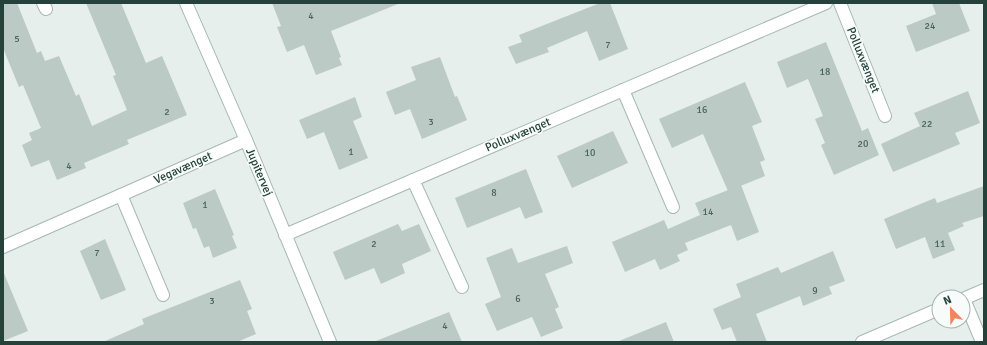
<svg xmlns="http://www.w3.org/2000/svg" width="987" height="345" viewBox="0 0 987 345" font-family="Signika,sans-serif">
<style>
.building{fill:#bbcac4}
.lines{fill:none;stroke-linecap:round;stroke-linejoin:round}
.minor-casing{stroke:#a8b8b2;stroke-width:14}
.minor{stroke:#fff;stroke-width:12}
.labels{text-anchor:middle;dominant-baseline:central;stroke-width:3.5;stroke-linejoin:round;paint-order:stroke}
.number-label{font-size:10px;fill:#4a645c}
.street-label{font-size:12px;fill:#24423a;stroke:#f7fbf9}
</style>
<rect width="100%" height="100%" fill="#e6efeb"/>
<g class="building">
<polygon points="3,3 17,3 37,53 41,51 45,61 59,56 76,96 79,94 92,126 127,110 113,76 116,75 86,3 121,3 146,63 162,56 187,115 127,140 129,144 84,163 86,168 57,180 49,160 31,167 22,145 32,140 29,133 41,128 23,85 19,87 3,48"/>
<polygon points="272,3 398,3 398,4 331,31 341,57 339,58 342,65 316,75 304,45 287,52 277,27 281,26"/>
<polygon points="600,3 610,3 628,49 599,61 587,31 547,48 549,52 516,64 508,47 522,42 519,35"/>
<polygon points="932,3 959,3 970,31 916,52 906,26 936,14"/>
<polygon points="826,42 862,131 868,128 879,155 834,175 821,145 825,143 815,119 823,116 808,79 787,88 777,62"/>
<polygon points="440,57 455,97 457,96 467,120 422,139 410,109 395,115 386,92 416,80 411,67"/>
<polygon points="745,82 762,122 752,126 765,160 760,162 765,176 728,191 703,134 672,148 659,119"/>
<polygon points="968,91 980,123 955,133 960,144 893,172 881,144 920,126 914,113"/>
<polygon points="355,97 362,117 353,121 368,158 339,170 324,132 307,139 299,120"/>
<polygon points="613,131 628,163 572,188 557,156"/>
<polygon points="526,169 543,212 525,219 520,207 467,228 455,198"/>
<polygon points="741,185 759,232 737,241 731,225 685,243 688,250 677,255 680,261 660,270 655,259 625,272 612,242 664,220 668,229 700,215 695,203"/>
<polygon points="984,186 984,216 962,223 964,226 948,233 955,250 933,259 925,237 896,249 884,219 935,198 937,203"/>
<polygon points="215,189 234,235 232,236 237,248 213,258 209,246 204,248 196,228 193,229 183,203"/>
<polygon points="398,224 402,231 419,224 431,251 402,264 405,273 381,284 374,268 345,280 333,252"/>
<polygon points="105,239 126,290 101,300 80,251"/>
<polygon points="567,246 573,263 545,274 559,307 555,309 563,328 541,337 532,317 497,331 485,304 501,297 486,258 512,248 518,263"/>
<polygon points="833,251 845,281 829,287 832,294 803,306 800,296 756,314 767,342 737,342 731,327 722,330 713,309 741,297 736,284 778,267 781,273"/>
<polygon points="3,271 28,331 3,341"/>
<polygon points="240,280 252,309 247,311 256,334 237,342 103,342 144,324 142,319"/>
<polygon points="449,312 462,342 376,342 376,341"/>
<polygon points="666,322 674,342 619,342 619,341"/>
</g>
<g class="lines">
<g class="minor-casing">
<g id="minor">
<polyline points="43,3 46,9"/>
<polyline points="186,3 246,140 330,342"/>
<polyline points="840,3 885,116"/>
<polyline points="623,90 673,207"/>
<polyline points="413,180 462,287"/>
<polyline points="121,195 163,295"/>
<polyline points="285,235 826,3"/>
<polyline points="3,247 246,140"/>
<polyline points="963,299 984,290"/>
<polyline points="964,299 982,342"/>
<polyline points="862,342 939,309"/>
</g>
</g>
<use href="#minor" class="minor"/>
</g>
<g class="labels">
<g class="number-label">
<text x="311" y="16">4</text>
<text x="930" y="26">24</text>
<text x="17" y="39">5</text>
<text x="608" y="45">7</text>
<text x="825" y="72">18</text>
<text x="702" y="110">16</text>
<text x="167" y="112">2</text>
<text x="431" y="122">3</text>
<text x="927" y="124">22</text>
<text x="863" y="144">20</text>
<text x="351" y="152">1</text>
<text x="590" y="153">10</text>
<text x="69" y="166">4</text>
<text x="494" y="193">8</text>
<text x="205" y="205">1</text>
<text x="708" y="212">14</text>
<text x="374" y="244">2</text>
<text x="940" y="244">11</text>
<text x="97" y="253">7</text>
<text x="815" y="291">9</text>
<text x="518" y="299">6</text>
<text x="212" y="301">3</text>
<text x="445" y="326">4</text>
</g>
<g class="street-label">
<text transform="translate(863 60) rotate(68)">Polluxvænget</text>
<text transform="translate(518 135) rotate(-23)">Polluxvænget</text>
<text transform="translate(183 168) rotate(-24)">Vegavænget</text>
<text transform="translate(259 172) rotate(67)">Jupitervej</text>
</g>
</g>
<rect width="987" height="345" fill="none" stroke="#24423a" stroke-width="8"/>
<g transform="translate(951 309) rotate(337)"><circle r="19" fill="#f7fbf9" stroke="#a3b1ad"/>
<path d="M0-3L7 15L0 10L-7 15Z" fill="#f4845f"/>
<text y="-6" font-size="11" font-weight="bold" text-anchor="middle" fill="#24423a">N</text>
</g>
</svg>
